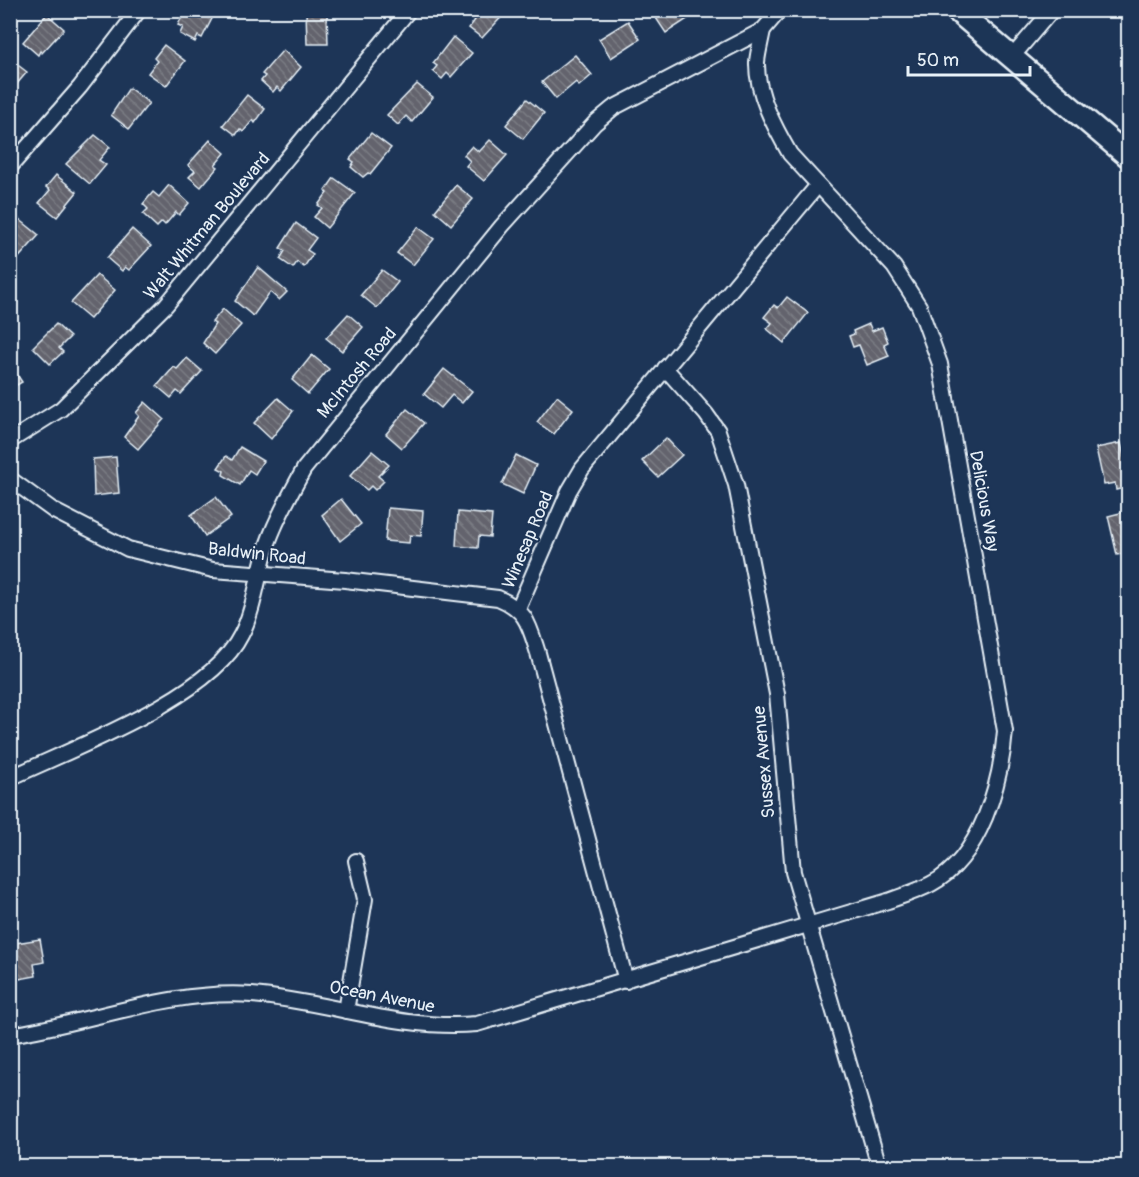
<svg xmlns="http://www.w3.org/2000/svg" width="1139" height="1177" viewBox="0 0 1139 1177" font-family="Pangolin,sans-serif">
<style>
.building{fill:url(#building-back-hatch);stroke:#e8f1f8;stroke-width:1.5}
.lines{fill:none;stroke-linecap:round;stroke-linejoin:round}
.street-casing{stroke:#e8f1f8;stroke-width:18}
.primary-casing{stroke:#e8f1f8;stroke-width:26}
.street{stroke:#1d3557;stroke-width:14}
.primary{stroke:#1d3557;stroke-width:21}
.labels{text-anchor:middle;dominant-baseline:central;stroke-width:4.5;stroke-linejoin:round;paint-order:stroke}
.street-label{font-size:18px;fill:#e8f1f8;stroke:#1d3557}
</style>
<defs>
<pattern id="building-back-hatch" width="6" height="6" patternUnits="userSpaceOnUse" patternTransform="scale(1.5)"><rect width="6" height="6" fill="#63646d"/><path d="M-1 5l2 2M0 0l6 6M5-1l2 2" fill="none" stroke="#797b83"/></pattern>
</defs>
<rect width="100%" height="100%" fill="#1d3557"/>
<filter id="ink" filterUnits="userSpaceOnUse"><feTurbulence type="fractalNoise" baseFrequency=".0167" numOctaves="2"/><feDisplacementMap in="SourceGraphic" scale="12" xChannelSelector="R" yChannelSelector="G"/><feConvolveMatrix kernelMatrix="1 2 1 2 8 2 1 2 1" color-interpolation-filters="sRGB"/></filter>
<g filter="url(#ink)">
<g class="building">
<polygon points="185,10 216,11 202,38 198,36 195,42 180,34 183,27 178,25"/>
<polygon points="306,10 335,10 335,14 327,14 328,44 307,44"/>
<polygon points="477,10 508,10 482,38 469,28 475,20 472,17"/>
<polygon points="661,10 693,10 695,14 666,33 654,15"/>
<polygon points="47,14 64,29 42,53 40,51 38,55 23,42"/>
<polygon points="628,21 640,39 611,58 599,39"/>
<polygon points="453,37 472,53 451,77 447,73 442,79 433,71 437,66 433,63"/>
<polygon points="164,45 185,61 166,86 148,73 157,61 154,58"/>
<polygon points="283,50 301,67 281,91 277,87 273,92 261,81 265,76 262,74"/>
<polygon points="575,55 592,75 579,86 576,82 556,99 542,82"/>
<polygon points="10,59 27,72 10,92"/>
<polygon points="417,84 433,97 412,122 406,116 398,125 387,115"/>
<polygon points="129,88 149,103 129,129 111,115"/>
<polygon points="247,95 265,109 255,123 253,120 243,132 240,129 236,135 223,125"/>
<polygon points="527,99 544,113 523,139 506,125"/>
<polygon points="371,133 391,148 370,174 368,173 363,177 351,167 354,162 350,159"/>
<polygon points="95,135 110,147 99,160 106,165 90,184 66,164"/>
<polygon points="210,140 225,153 215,165 218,167 201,187 189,177 195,171 188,165"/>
<polygon points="490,140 507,155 484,181 466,166 470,161 464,155 472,146 479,152"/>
<polygon points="56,175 77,192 57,217 39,203 50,190 46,187"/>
<polygon points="334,178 355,193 327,228 314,217 322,208 318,205 327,193 325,191"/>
<polygon points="169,185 189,203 179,215 176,212 165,225 162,222 157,227 143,214 148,209 143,204 153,192 159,197"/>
<polygon points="456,185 473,199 451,225 435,211"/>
<polygon points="19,219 39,235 13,264 10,262 10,229"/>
<polygon points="296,223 316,238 307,250 313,254 304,267 297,262 293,268 280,259 285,251 280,248"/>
<polygon points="418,227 434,239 413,265 397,253"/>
<polygon points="132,229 151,246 129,270 125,267 122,271 107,258"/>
<polygon points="258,267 287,292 279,300 270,292 253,316 235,301"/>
<polygon points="382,270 398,282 377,308 361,295"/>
<polygon points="97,275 115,290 90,319 71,303"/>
<polygon points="787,297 808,313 784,343 767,329 772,323 764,317 774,305 778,308"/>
<polygon points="223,309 241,325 215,354 203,343 215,324 212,322"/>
<polygon points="348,314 363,327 342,351 326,338"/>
<polygon points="56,324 70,337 59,348 63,352 50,364 33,347"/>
<polygon points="869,324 872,331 882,327 888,342 884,344 889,356 867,365 859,345 853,347 849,336 854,334 853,331"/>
<polygon points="312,355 329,369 308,394 292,380"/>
<polygon points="187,358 202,371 181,394 177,391 171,398 157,386 174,367 177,369"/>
<polygon points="10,364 22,382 10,389"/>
<polygon points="444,369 472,391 462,403 452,395 441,408 424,394"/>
<polygon points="557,396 573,409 554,434 537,422"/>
<polygon points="278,398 293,411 271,439 254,423"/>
<polygon points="145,402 164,419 138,449 124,437 139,416 136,413"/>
<polygon points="407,409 424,423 402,448 386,434"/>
<polygon points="666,438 682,455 658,477 642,461"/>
<polygon points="1121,443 1126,466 1128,465 1128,487 1116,490 1115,483 1104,485 1096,448"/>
<polygon points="240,447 263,461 255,474 249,470 240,485 223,475 224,471 218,468 226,456 232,460"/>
<polygon points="372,451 389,465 378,476 384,481 375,490 371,486 367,490 350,476"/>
<polygon points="516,455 536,465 523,494 502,484"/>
<polygon points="116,457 119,493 94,496 93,459"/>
<polygon points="216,497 231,517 205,536 191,515"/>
<polygon points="341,499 361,524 340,541 322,515"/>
<polygon points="388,508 423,511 421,536 410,535 409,543 385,541"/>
<polygon points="1128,511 1128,553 1117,555 1108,516"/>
<polygon points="458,512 492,515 490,537 479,536 478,548 456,546"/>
<polygon points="40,939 44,962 34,964 36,976 13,980 10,944"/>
</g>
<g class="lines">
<g class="street-casing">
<g id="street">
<polyline points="1012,57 1052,10"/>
<polyline points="10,167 80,87 139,10"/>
<polyline points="665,368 706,414 718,431 736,485 777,694 793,872 879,1166"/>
<polyline points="10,441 61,409 166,305 409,10"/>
<path d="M10 479 54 511 128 549 213 570 345 580 498 598C527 610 529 625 538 653L626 981"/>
<polyline points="518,609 569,491 582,469 818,185"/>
<path d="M10 778C73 748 210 698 241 635 255 609 258 571 268 543 277 517 291 493 304 469L502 226 595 123 613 108 763 30 780 10"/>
<polyline points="346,1011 365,899 356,861"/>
<path d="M10 1035C89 1023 171 989 252 995 328 1001 400 1031 477 1024L888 901C902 896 918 891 931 884 981 858 1001 782 1005 731L940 364 919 306 894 267 790 154C775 128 756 93 757 62 758 52 761 41 763 30"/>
</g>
</g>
<g class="primary-casing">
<polyline id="primary" points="956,10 1128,156"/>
</g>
<use href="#street" class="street"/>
<use href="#primary" class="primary"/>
</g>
</g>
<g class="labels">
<g class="street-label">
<text transform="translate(207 226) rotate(-50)">Walt Whitman Boulevard</text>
<text transform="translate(357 373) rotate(-50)">McIntosh Road</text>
<text transform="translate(984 501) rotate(80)">Delicious Way</text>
<text transform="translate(528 540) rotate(-67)">Winesap Road</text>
<text transform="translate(257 554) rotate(6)">Baldwin Road</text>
<text transform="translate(764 762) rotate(-95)">Sussex Avenue</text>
<text transform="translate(382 997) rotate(11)">Ocean Avenue</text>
</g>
</g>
<rect width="1139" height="1177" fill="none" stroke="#1d3557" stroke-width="36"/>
<rect x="18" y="18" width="1103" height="1141" fill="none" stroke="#e8f1f8" stroke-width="2" filter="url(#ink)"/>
<path d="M908 66v9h122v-9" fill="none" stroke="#e8f1f8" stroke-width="3"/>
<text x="917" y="66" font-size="18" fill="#e8f1f8" stroke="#1d3557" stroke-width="4.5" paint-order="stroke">50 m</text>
</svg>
